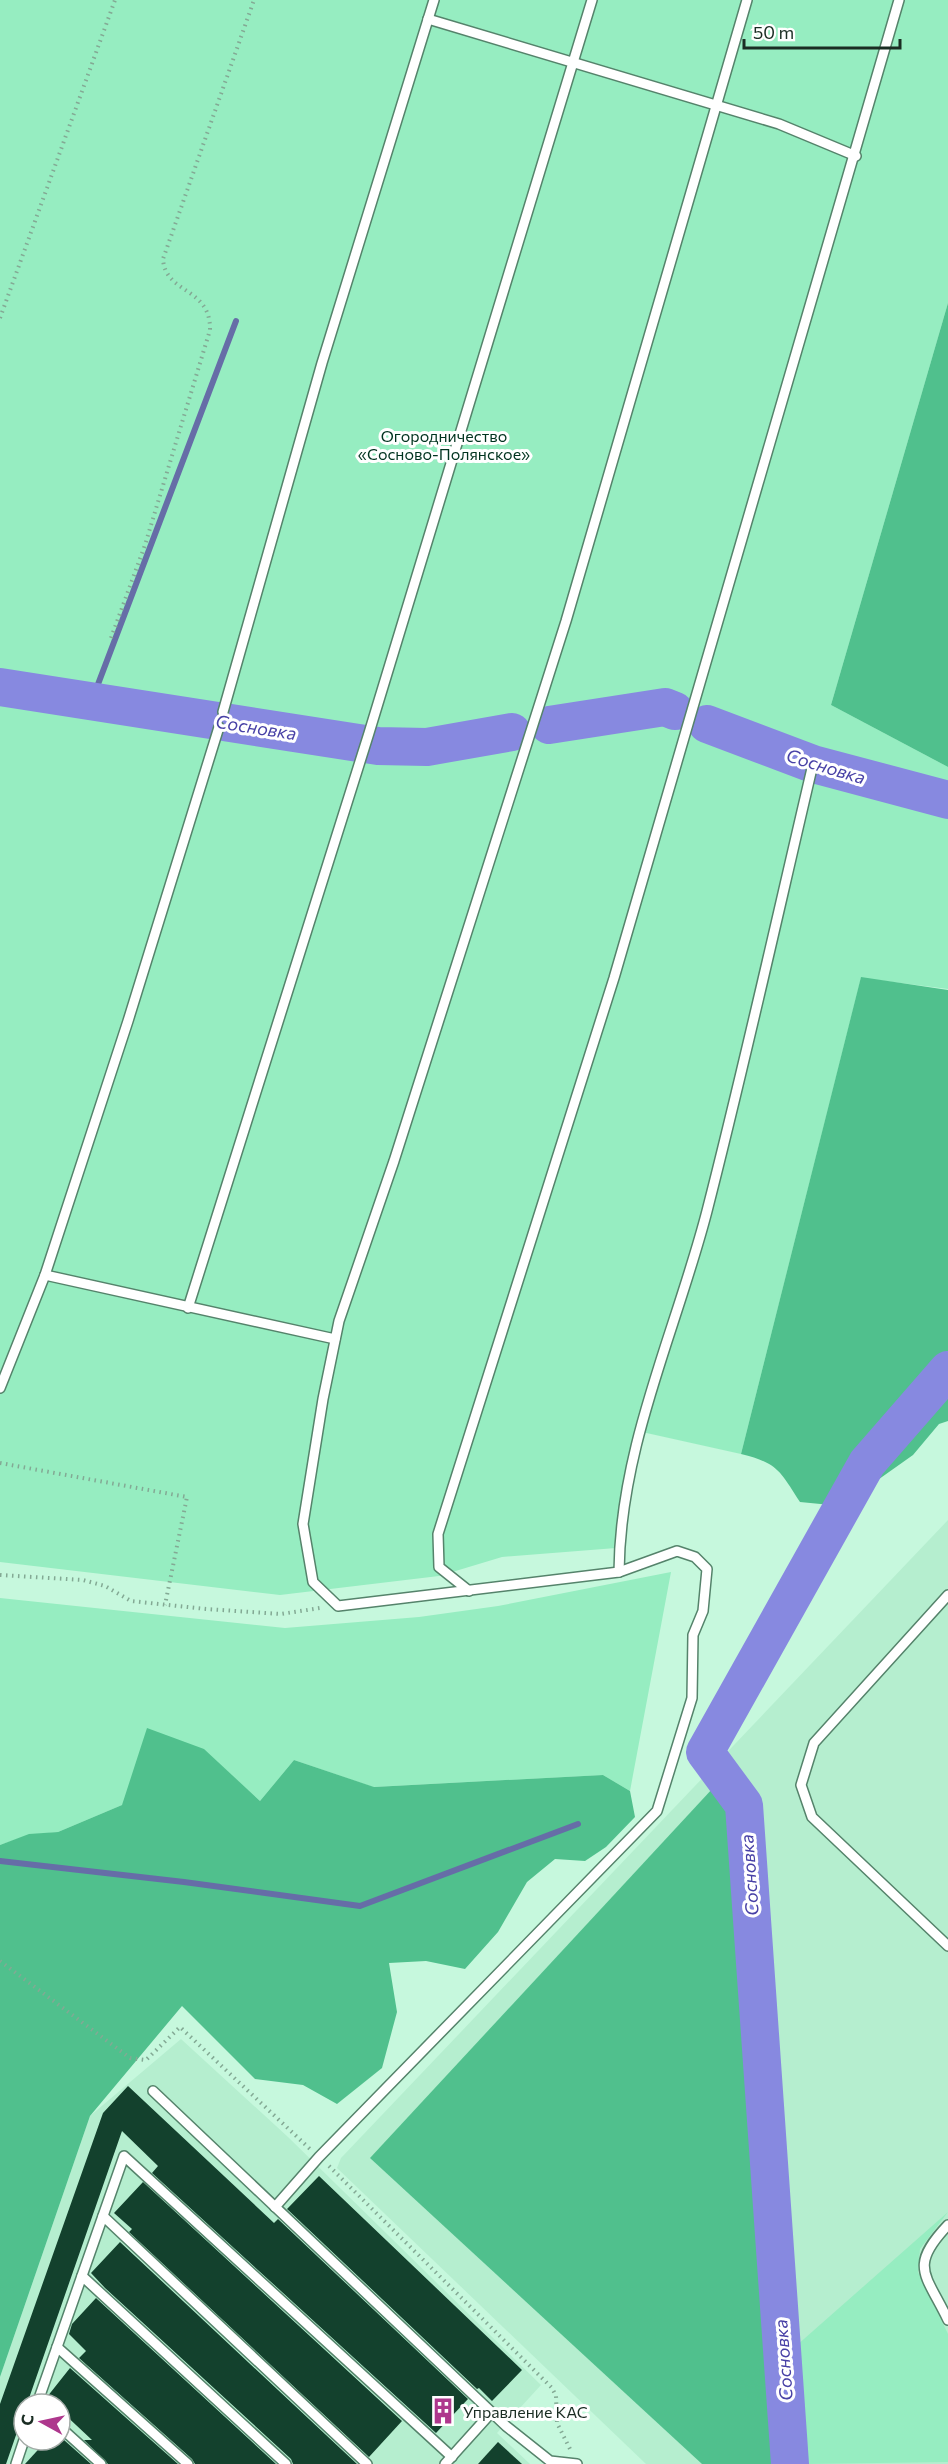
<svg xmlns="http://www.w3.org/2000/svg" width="948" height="2464" viewBox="0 0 948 2464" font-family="Commissioner,sans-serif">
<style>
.built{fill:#b5eecf;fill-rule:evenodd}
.green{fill:#96edc1}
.forest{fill:#50c08d}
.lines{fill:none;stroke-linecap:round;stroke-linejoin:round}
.stream{stroke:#666da7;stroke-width:6}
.river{stroke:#8789e0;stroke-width:38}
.building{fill:#13412d}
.lane-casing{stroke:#55836b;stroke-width:12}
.path{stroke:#83a994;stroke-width:4;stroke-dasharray:1.5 4.5;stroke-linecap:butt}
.lane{stroke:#fff;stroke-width:9}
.labels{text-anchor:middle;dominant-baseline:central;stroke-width:6;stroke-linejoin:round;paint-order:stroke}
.park-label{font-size:16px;fill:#00331f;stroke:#fff}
.poi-label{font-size:16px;fill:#1a2d23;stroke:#fff;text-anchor:start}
.water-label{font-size:18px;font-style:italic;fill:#4841a6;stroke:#fff}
</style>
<rect width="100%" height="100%" fill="#c6f8dd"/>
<g class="built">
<polygon points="948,1520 948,2464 646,2464 337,2168 341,2158"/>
<path d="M181 2039 288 2137 541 2385 497 2433 530 2464H0V2377L90 2116ZM24 2404H60V2440H24Z"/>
</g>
<g class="green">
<polygon points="0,0 948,0 948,303 831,705 948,767 948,989 861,978 741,1454 642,1432 616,1548 502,1557 439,1576 280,1595 0,1562"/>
<polygon points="671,1572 630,1791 603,1775 373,1787 294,1760 260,1801 204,1750 122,1805 58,1832 29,1835 0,1845 0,1598 285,1628 419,1617 498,1606"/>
<polygon points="948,2212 920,2249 918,2272 948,2334 948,2462 806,2464 796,2346"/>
</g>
<g class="forest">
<polygon points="948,303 948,767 831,705"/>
<path d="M861 977 948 990V1421L939 1424 913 1455 841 1506 800 1502C780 1471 778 1463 741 1454Z"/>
<polygon points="147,1728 204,1749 260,1801 294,1760 374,1787 603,1775 630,1791 635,1817 606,1847 585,1861 555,1859 527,1882 498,1932 465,1969 426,1961 389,1963 397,2012 382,2068 337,2104 303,2085 255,2079 182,2006 90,2116 0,2377 0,1845 29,1834 58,1832 122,1805"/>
<polygon points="726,1774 780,2464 702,2464 370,2158"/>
</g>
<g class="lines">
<g class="stream">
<polyline points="92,700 236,321"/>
<polyline points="0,1861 184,1882 360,1906 578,1824"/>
</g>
<g class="river">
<polyline points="0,687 378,746 427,747 512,732"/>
<polyline points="707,724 813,764 948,800"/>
<polyline points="549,725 665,707 675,711"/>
<polyline points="790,2464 744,1805 705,1752 867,1463 948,1370"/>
</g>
</g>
<g class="building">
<polygon points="128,2086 274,2223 278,2219 468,2399 436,2433 152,2173 158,2166 122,2131 27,2404 24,2404 24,2412 6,2464 0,2464 0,2404 103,2113"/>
<polygon points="319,2176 522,2370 492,2401 479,2388 477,2389 287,2209"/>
<polygon points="143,2182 402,2421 369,2457 129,2232 132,2229 114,2213"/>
<polygon points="120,2242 357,2464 293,2464 291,2459 105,2288 91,2273"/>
<polygon points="96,2298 276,2464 195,2464 192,2459 79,2358 86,2351 69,2334 72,2324"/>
<polygon points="70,2368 178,2464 108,2464 84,2440 92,2440 60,2410 60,2404 54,2404 47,2397"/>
<polygon points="47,2440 64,2440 91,2464 25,2464"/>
<polygon points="498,2442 522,2464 478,2464"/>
</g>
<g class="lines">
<g class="lane-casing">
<g id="lane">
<polyline points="428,19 779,124 856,156"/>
<polyline points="223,712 322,363 434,0"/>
<polyline points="45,1275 335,1339"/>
<polyline points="188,1308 369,733 592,0"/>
<polyline points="0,1388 45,1275 128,1021 219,727"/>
<path d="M619 1572C620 1446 676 1331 707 1211 745 1063 778 913 813 764"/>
<polyline points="469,1591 439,1567 438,1534 614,978 899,0"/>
<polyline points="948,1595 814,1743 801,1785 812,1817 948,1946"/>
<polyline points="153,2091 506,2426 550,2461 577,2464"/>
<polyline points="275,2207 319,2157 657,1811 692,1698 693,1635 703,1611 707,1569 695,1557 677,1551 619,1572 338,1606 313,1582 303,1524 323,1399 339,1321 394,1161 566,621 747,0"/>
<polyline points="103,2216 367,2464"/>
<path d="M948 2225C908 2267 926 2274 948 2320"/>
<polyline points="82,2276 286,2464"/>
<polyline points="57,2347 188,2464"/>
<polyline points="37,2404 124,2156 452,2457"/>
<polyline points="60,2427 101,2464"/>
<polyline points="16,2464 24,2440"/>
<polyline points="445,2464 491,2413"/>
</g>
</g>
<g class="path">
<polyline points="0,318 115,0"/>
<path d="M111 638 145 545 210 330C211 287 165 294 163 259L254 0"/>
<polyline points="0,1463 187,1497 165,1605"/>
<polyline points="0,1575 83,1580 105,1586 131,1601 206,1609 281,1614 320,1608"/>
<polyline points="0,1961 130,2058 146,2060 180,2027 310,2149"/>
<polyline points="329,2166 552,2388 556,2396 557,2423 570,2449"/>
</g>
<use href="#lane" class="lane"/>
</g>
<defs>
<g id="building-bare" transform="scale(2.07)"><path d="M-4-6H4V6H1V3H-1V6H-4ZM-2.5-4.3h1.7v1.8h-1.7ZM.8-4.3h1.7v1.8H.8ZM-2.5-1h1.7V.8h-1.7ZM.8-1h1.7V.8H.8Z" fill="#ae378d" stroke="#fff" stroke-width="2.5" paint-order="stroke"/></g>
</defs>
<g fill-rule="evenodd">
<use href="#building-bare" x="443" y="2411"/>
</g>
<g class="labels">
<g class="park-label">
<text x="444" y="435">Огородничество<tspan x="444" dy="18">«Сосново-Полянское»</tspan></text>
</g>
<g class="poi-label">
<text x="463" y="2411">Управление КАС</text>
</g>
<g class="water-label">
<text transform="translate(256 727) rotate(9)">Сосновка</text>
<text transform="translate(826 766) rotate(17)">Сосновка</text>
<text transform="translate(749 1875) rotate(-94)">Сосновка</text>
<text transform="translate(783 2360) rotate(-94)">Сосновка</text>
</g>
</g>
<g transform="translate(42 2422) rotate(278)"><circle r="28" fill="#ffffff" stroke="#a3aba7" stroke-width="1.5"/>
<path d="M0-4.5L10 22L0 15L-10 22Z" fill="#ae378d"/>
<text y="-9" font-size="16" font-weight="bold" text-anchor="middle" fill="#1a2d23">С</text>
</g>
<path d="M744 39v9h156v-9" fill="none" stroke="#1a2d23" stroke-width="3"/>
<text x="753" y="39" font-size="18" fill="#1a2d23" stroke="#ffffff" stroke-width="4.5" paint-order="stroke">50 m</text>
</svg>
